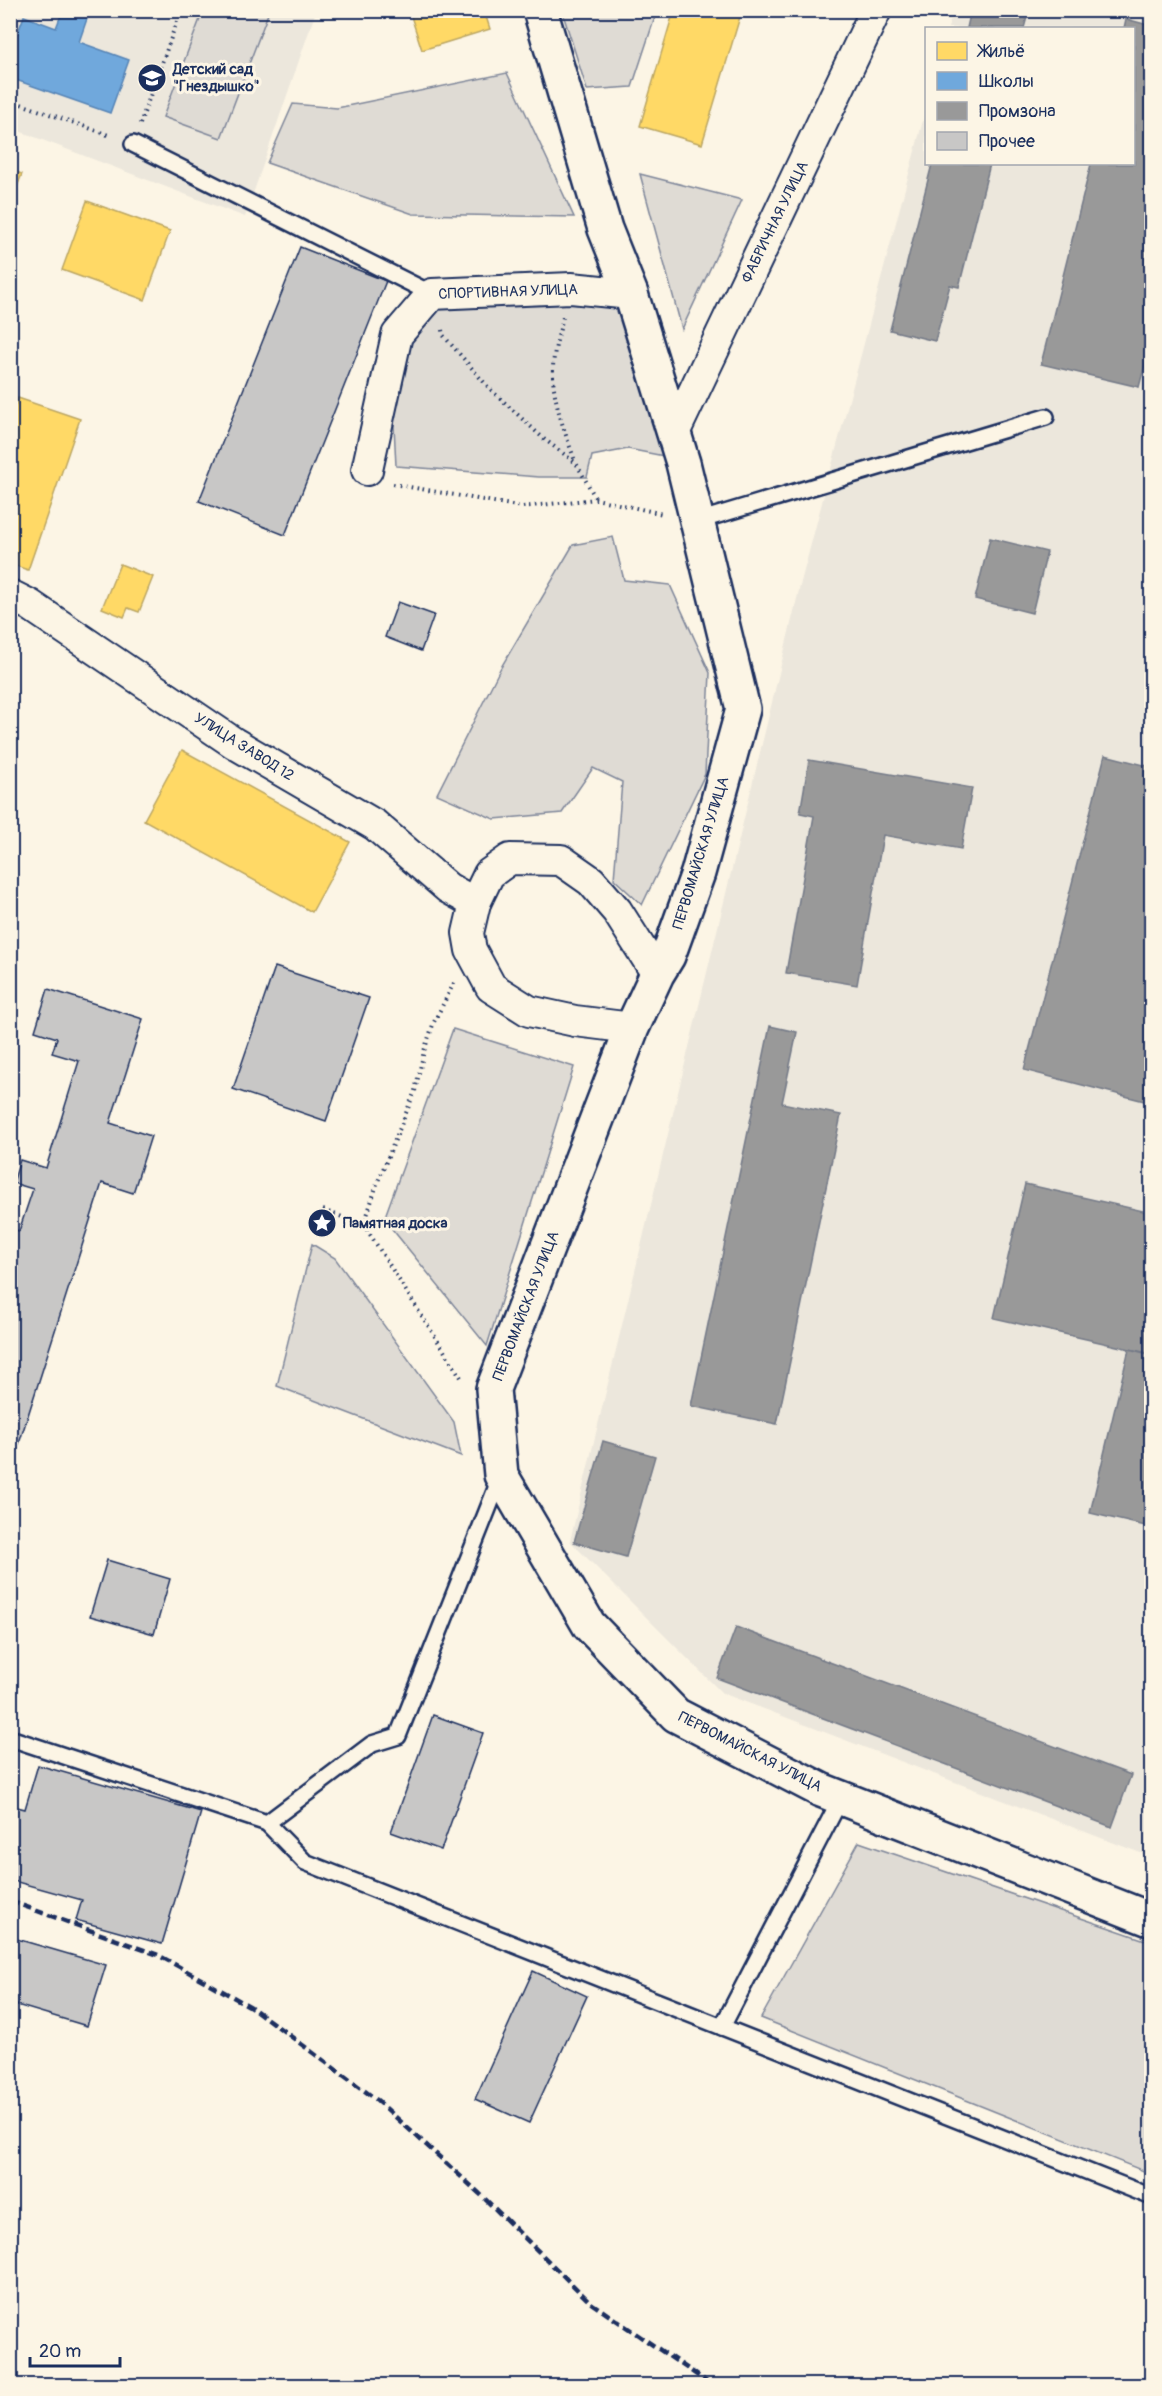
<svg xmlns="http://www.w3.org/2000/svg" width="1162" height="2396" viewBox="0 0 1162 2396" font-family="Pangolin,sans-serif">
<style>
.built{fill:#ece7dc}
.green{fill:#dfdbd4;stroke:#7d8599;stroke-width:1.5}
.homes{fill:#ffd966;stroke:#bba664;stroke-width:1.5}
.schools{fill:#6fa8dc;stroke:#5684b6;stroke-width:1.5}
.industry{fill:#999;stroke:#737987;stroke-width:1.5}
.building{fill:#c8c7c6;stroke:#1b2f5e;stroke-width:1.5}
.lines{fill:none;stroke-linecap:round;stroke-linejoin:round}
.service-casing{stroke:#1b2f5e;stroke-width:20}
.minor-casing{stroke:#1b2f5e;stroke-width:34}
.tertiary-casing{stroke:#1b2f5e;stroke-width:38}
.path{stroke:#1b2f5e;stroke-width:4;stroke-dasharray:1.5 4.5;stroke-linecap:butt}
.service{stroke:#fcf5e5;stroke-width:15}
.minor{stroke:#fcf5e5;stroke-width:30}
.tertiary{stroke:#fcf5e5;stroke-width:33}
.rail{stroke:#1b2f5e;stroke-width:4.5;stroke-dasharray:9 4.5;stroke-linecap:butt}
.labels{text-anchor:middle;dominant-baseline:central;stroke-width:6;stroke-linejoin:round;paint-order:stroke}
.poi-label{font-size:15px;font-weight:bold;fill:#1b2f5e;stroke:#fcf5e5;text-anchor:start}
.street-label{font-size:15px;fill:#1b2f5e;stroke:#fcf5e5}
</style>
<rect width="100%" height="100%" fill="#fcf5e5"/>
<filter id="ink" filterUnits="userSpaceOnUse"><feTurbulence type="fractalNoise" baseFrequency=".0167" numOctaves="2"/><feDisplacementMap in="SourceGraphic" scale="12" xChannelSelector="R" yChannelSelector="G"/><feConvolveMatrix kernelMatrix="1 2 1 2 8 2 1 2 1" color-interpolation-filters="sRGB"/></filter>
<g filter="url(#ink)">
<g class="built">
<polygon points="10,11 316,11 245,217 11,128"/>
<polygon points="953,11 1151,11 1151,1857 722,1693 570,1541 801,582 926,109 926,164 1134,164 1134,28 948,28"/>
</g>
<g class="green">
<polygon points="203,11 269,11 221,138 163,117"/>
<polygon points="562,11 657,11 632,87 587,90"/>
<polygon points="507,73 574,217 413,214 267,163 293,104 337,108"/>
<polygon points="640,174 742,200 682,329"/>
<polygon points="616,288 644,376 652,422 664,456 628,449 592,456 587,477 539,477 396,466 393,405 413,313 451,293"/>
<polygon points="613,537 624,580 670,585 710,673 705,774 642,905 614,879 622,782 593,768 562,813 494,819 437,794 500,669 573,545"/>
<polygon points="453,1029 574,1067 487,1346 384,1219"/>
<polygon points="312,1244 335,1258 454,1422 461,1456 277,1386"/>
<polygon points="859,1842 1151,1942 1151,2174 761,2018"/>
</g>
<g class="homes">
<polygon points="409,10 484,10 490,29 422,50"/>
<polygon points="674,10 742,10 702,144 640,126"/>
<polygon points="10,170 22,174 10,205"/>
<polygon points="87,201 170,231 145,300 62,270"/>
<polygon points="18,398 80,419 28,570 10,564 10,420"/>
<polygon points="120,564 153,577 139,612 128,608 124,617 102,608"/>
<polygon points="182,750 350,842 312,912 144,820"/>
</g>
<polygon class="schools" points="63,10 90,10 79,42 129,60 110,113 10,78 10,54 24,16 56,28"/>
<g class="industry">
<polygon points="971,10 1029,10 1024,28 967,28"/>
<polygon points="1126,19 1152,26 1152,338 1139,387 1041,364 1091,164 1134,164 1134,28 1124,28"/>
<polygon points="932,164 990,164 959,287 950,285 935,341 890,330"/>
<polygon points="990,538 1047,552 1032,613 975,599"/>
<polygon points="1105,755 1152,767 1152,1103 1024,1070"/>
<polygon points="809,760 972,788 961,849 883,835 857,985 786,973 814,816 800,813"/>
<polygon points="770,1026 797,1032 782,1103 841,1115 777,1424 691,1406"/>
<polygon points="1025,1184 1152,1213 1152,1354 994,1318"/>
<polygon points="1129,1349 1152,1355 1150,1527 1090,1513"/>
<polygon points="603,1441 655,1456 626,1557 574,1542"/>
<polygon points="736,1627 1131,1775 1112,1827 717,1678"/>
</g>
<g class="building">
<polygon points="300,247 386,281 285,535 199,501"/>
<polygon points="398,602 434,615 421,651 385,637"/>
<polygon points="275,967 369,998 326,1121 233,1089"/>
<polygon points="48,989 143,1019 110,1123 151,1136 133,1193 102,1183 10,1472 10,1228 19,1231 33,1189 13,1183 20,1160 46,1168 79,1061 52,1053 57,1038 35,1031"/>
<polygon points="107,1560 170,1579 154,1634 90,1616"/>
<polygon points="433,1715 483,1733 441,1850 391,1832"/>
<polygon points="38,1765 201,1812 162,1944 76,1920 82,1900 10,1880 10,1805 25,1809"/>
<polygon points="10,1937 106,1965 87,2026 10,2003"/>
<polygon points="533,1971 587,1996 529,2123 475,2099"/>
</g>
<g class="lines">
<g class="service-casing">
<g id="service">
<polyline points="133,144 432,294"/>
<polyline points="698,521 1046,417"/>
<polyline points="10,1738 267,1823 372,1744 398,1736 501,1476"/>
<polyline points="267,1823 305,1862 1152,2197"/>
<polyline points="722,2027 841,1798"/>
</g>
</g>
<g class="minor-casing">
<g id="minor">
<polyline points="674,433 876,10"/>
<polyline points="367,470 397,335 432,294 571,288 631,294"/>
<polyline points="10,595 30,605 234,743 375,825 448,888 475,903"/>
<polyline points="632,1028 575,1021 529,1011 491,987 471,950 468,933 475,903 489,874 510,859 561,860 591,881 617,911 657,974"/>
</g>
</g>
<g class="tertiary-casing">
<polyline id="tertiary" points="540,10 605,229 631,294 683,463 743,709 698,873 668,956 657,974 632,1028 493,1389 501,1475 589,1625 676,1715 821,1790 1152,1920"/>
</g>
<g class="path">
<polyline points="10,100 111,136"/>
<polyline points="140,124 181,10"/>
<path d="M563 317C558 337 552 356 553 376 554 405 566 435 575 461"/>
<polyline points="442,330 443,335 489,388 544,439 576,463 596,499"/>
<polyline points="393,484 522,507 596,499 663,514"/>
<polyline points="454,983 434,1022 424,1051 415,1091 377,1184 364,1225 462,1379"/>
<polyline points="323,1210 364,1225"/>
</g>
<use href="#service" class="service"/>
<use href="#minor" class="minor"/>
<use href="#tertiary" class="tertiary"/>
<polyline class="rail" points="10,1901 158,1955 251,2007 377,2100 480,2194 591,2303 713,2386"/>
</g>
</g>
<defs>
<g id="school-disc" transform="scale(1.5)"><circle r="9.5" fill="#1b2f5e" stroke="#fcf5e5"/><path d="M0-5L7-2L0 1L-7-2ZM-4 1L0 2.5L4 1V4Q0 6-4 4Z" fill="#fff"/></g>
<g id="sight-disc" transform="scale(1.5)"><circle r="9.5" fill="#1b2f5e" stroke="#fcf5e5"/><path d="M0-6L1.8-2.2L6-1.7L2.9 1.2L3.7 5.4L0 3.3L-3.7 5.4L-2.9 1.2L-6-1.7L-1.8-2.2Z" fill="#fff"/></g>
</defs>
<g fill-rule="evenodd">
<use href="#school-disc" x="152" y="78"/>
<use href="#sight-disc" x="322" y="1223"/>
</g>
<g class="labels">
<g class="poi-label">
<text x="173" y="69">Детский сад<tspan x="173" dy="17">"Гнездышко"</tspan></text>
<text x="343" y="1223">Памятная доска</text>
</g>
<g class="street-label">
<text transform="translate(775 222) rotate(-64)">ФАБРИЧНАЯ УЛИЦА</text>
<text transform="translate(508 292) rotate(-2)">СПОРТИВНАЯ УЛИЦА</text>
<text transform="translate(244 747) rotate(32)">УЛИЦА ЗАВОД 12</text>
<text transform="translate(701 853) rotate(-73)">ПЕРВОМАЙСКАЯ УЛИЦА</text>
<text transform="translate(526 1306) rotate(-69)">ПЕРВОМАЙСКАЯ УЛИЦА</text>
<text transform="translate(750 1752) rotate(27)">ПЕРВОМАЙСКАЯ УЛИЦА</text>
</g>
</g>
<rect width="1162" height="2396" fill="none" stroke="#fcf5e5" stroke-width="36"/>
<rect x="18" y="18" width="1126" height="2360" fill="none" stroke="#1b2f5e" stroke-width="2" filter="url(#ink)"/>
<rect x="925" y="27" width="210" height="138" fill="#fcf5e5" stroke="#a2a6af" stroke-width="1.5"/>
<rect x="937" y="42" width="30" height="18" fill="#ffd966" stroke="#a2a6af" stroke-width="1.5"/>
<text x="979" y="57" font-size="18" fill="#1b2f5e">Жильё</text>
<rect x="937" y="72" width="30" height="18" fill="#6fa8dc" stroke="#a2a6af" stroke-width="1.5"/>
<text x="979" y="87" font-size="18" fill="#1b2f5e">Школы</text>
<rect x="937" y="102" width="30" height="18" fill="#999999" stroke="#a2a6af" stroke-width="1.5"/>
<text x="979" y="117" font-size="18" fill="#1b2f5e">Промзона</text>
<rect x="937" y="132" width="30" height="18" fill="#c8c7c6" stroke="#a2a6af" stroke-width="1.5"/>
<text x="979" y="147" font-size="18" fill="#1b2f5e">Прочее</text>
<path d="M30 2357v9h90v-9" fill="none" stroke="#1b2f5e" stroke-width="3"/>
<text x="39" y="2357" font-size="18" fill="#1b2f5e" stroke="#fcf5e5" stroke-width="4.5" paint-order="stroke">20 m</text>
</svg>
